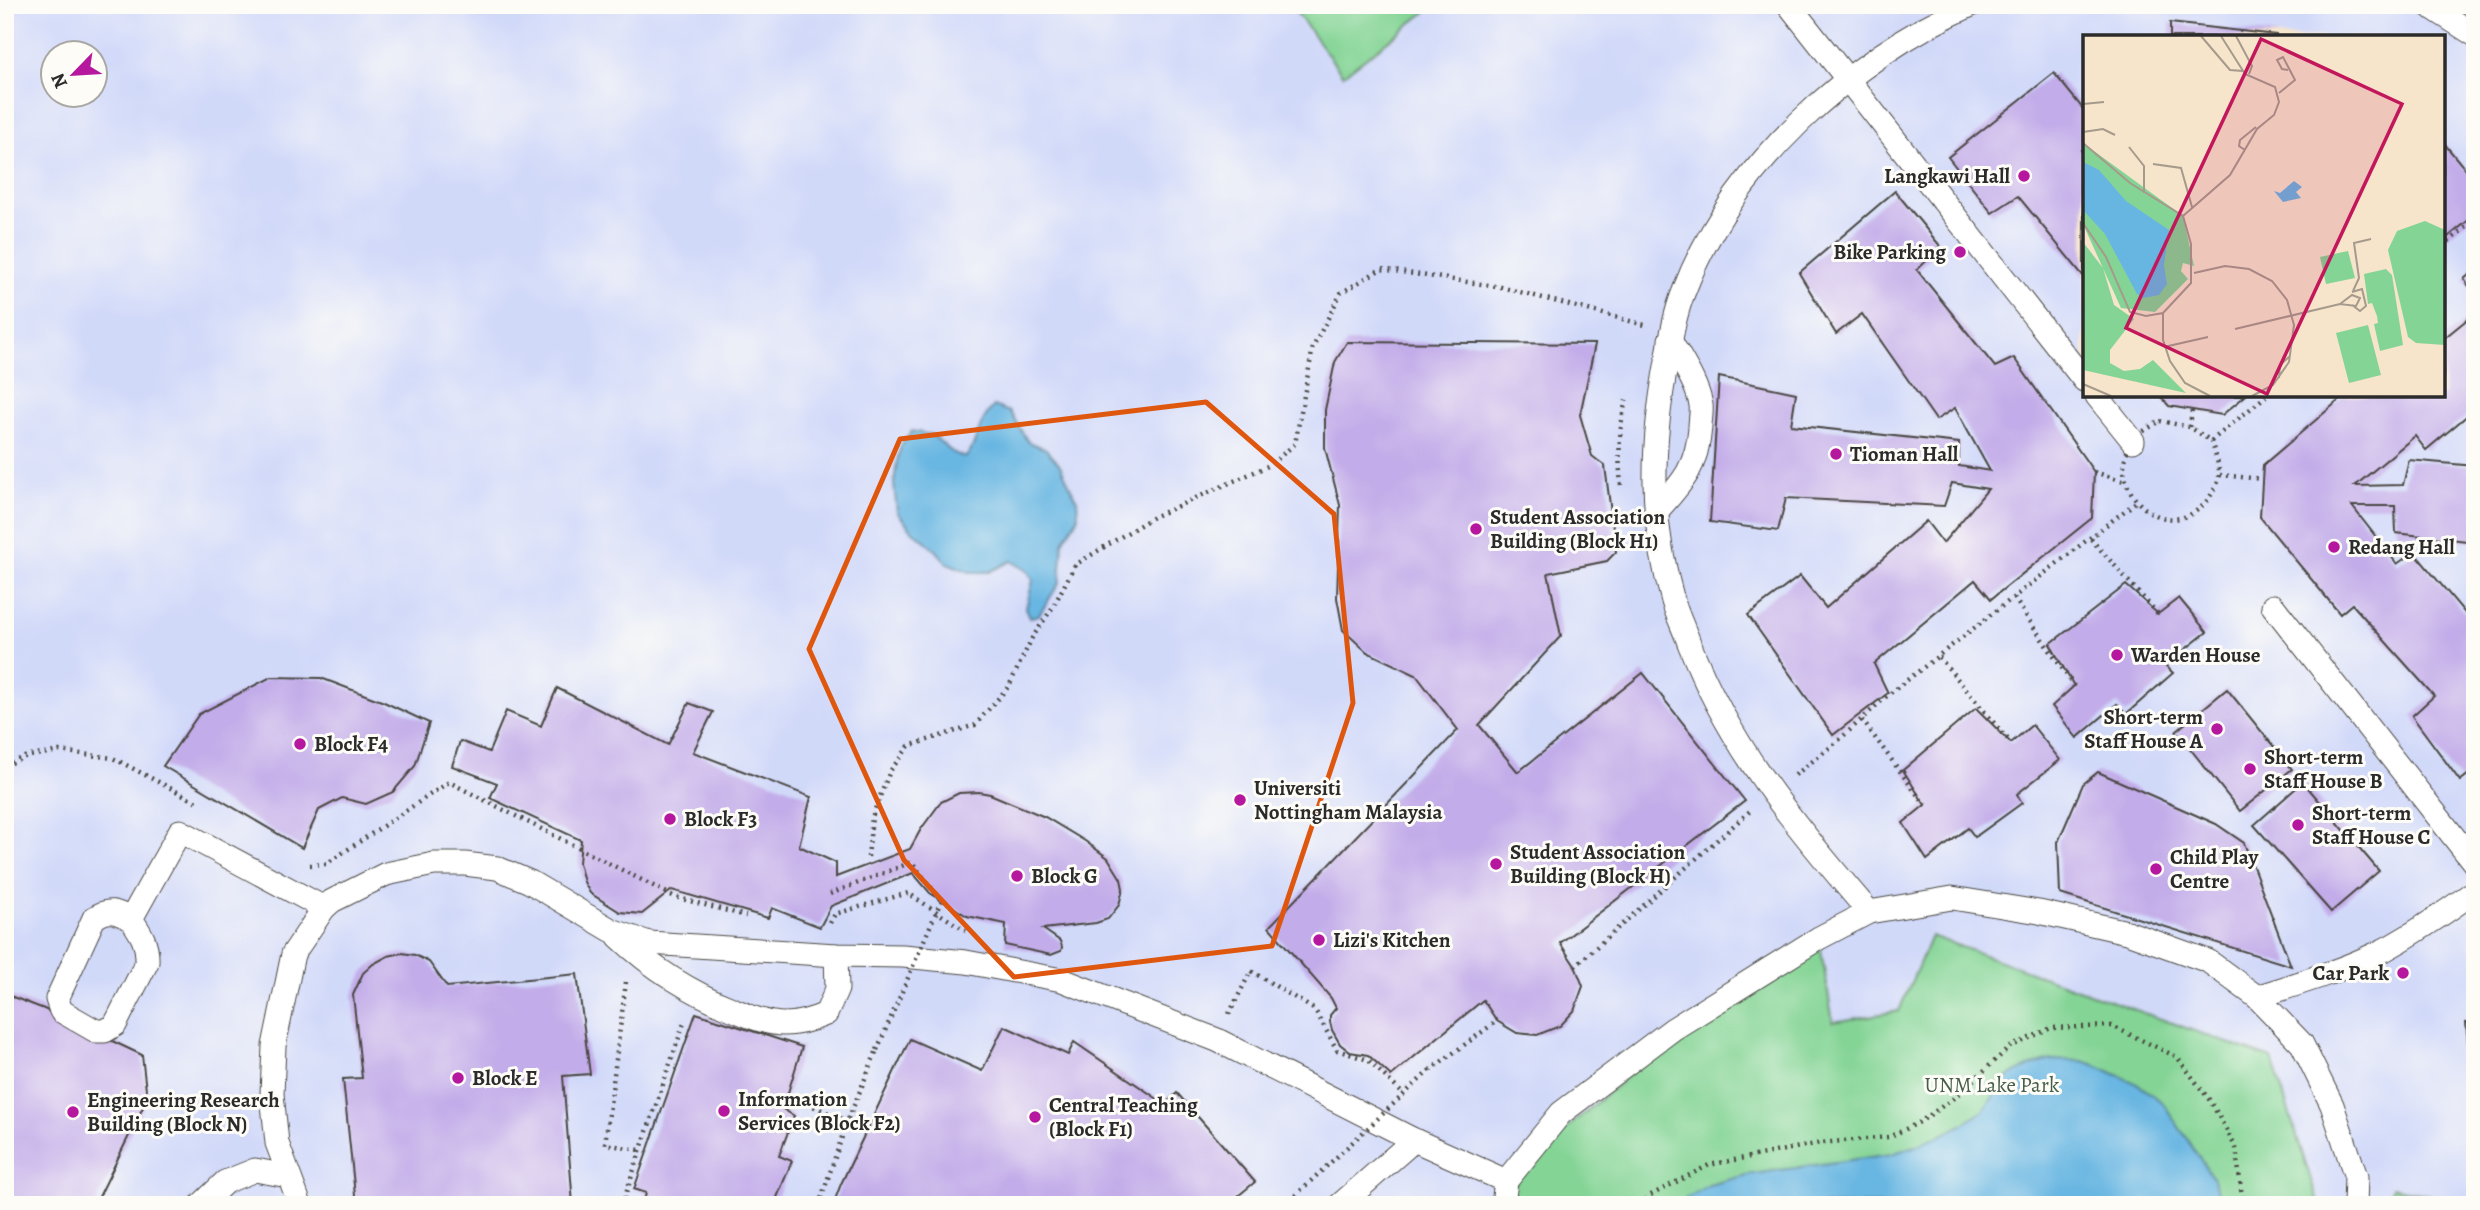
<svg xmlns="http://www.w3.org/2000/svg" width="2480" height="1210" viewBox="0 0 2480 1210" font-family="Alegreya,serif">
<style>
.built{fill:#d1d9f9;fill-rule:evenodd}
.green{fill:#84d495;stroke:#588060;stroke-width:2}
.water{fill:#67b6e2;stroke:#497086;stroke-width:2}
.building{fill:#c2ace9}
.lines{fill:none;stroke-linecap:round;stroke-linejoin:round}
.service-casing{stroke:#494743;stroke-width:25}
.path{stroke:#494743;stroke-width:4.5;stroke-dasharray:2 5;stroke-linecap:butt}
.service{stroke:#fff;stroke-width:23}
.path-bridge{stroke:#494743;stroke-width:4.5;stroke-dasharray:2 5;stroke-linecap:butt}
.marked{fill:none;stroke:#df570e;stroke-width:5;stroke-linejoin:round}
.poi-dot{fill:#b5179e;stroke:#fdfcf7;stroke-width:2.5}
.labels{text-anchor:middle;dominant-baseline:central;stroke-width:6;stroke-linejoin:round;paint-order:stroke}
.poi-label{font-size:21px;font-weight:bold;fill:#2b2b2b;stroke:#fdfcf7;text-anchor:start}
.park-label{font-size:21px;fill:#465e4b;stroke:#fdfcf7}
.inset-road{fill:none;stroke:#a59a8b;stroke-width:2}
.view{fill:#c2185b;fill-opacity:0.15;stroke:#c2185b;stroke-width:3.5}
.inset-edge{fill:none;stroke:#2b2b2b;stroke-width:3.5}
</style>
<rect width="100%" height="100%" fill="#fdfcf7"/>
<filter id="ink" filterUnits="userSpaceOnUse"><feTurbulence type="fractalNoise" baseFrequency=".0143" numOctaves="2"/><feDisplacementMap in="SourceGraphic" scale="14" xChannelSelector="R" yChannelSelector="G"/><feConvolveMatrix kernelMatrix="1 2 1 2 8 2 1 2 1" color-interpolation-filters="sRGB"/></filter>
<filter id="wash" filterUnits="userSpaceOnUse"><feTurbulence type="fractalNoise" baseFrequency=".00686" numOctaves="4" result="noise"/><feDisplacementMap in="SourceGraphic" scale="28" xChannelSelector="R" yChannelSelector="G"/><feGaussianBlur stdDeviation="1.57" result="paint"/><feColorMatrix in="noise" values="0 0 0 0 0 0 0 0 0 0 0 0 0 0 0 0 0 1.4 0 .05"/><feComposite in="paint" operator="in"/></filter>
<g filter="url(#wash)">
<rect width="100%" height="100%" fill="#f6e4cb"/>
<path class="built" d="M5 5H2475V1205H5ZM2084 37H2443V396H2084ZM52 52H94V94H52Z"/>
<g class="green">
<polygon points="1291,5 1435,5 1343,75"/>
<polygon points="1931,936 2272,1059 2319,1205 1503,1205 1506,1181 1647,1059 1727,1009 1819,938 1833,1022 1899,1011"/>
<polygon points="2392,1187 2474,1205 2388,1205"/>
</g>
<g class="water">
<path d="M994 406 1010 412 1028 442 1046 449 1060 465 1077 500 1078 517 1063 542 1060 582 1039 615 1030 617 1026 608 1033 580 1028 571 1011 561 989 572H970L947 563 936 550 912 530 897 512 894 484 897 461 901 446 912 431 932 435 952 452 965 458C980 442 976 423 994 406Z"/>
<path d="M2052 1060 2083 1061 2098 1066 2140 1085 2163 1103 2212 1177 2218 1192 2216 1205H1674L1709 1185 1746 1175 1891 1154C1919 1146 1956 1131 1980 1113 1990 1105 1995 1092 2003 1082 2015 1070 2036 1064 2052 1060Z"/>
</g>
<g id="blocks">
<g class="building">
<polygon points="2170,23 2276,35 2276,37 2170,37"/>
<polygon points="2054,73 2084,110 2084,148 2081,150 2084,154 2084,277 2018,196 1992,213 1948,157"/>
<polygon points="2443,142 2475,181 2475,215 2443,241"/>
<polygon points="1895,191 1941,247 1917,270 1995,367 2014,358 2094,472 2092,518 1991,599 1975,580 1874,664 1888,693 1833,735 1748,615 1800,576 1826,608 1926,521 1943,543 1988,489 1952,483 1944,506 1786,498 1778,531 1710,522 1719,377 1796,393 1791,425 1959,443 1959,466 1990,471 1955,408 1936,420 1862,314 1836,334 1799,273"/>
<polygon points="2475,270 2475,295 2464,279"/>
<polygon points="2475,313 2475,409 2426,450 2415,436 2355,486 2403,485 2409,460 2475,466 2475,542 2396,533 2395,506 2352,506 2397,564 2414,552 2475,625 2475,769 2460,781 2412,716 2434,696 2352,604 2340,614 2260,517 2263,465 2344,396 2443,396 2443,339"/>
<polygon points="1347,342 1595,344 1580,415 1592,456 1605,466 1616,552 1607,561 1548,573 1561,636 1479,725 1518,772 1643,673 1745,801 1560,943 1575,966 1583,986 1574,1011 1560,1026 1537,1035 1517,1033 1497,1021 1483,1000 1391,1076 1368,1055 1350,1052 1340,1044 1332,1030 1330,1022 1330,1015 1336,1008 1331,998 1269,927 1458,730 1416,675 1367,652 1343,630 1337,598 1340,505 1325,448 1325,410 1335,362"/>
<polygon points="2160,396 2245,396 2222,415 2169,406"/>
<polygon points="2126,585 2158,614 2179,598 2207,632 2165,665 2173,673 2126,714 2117,704 2077,738 2052,706 2074,686 2050,644"/>
<polygon points="271,677 321,678 384,702 429,723 415,766 393,792 366,804 342,798 319,810 302,848 163,766 199,714"/>
<polygon points="557,688 668,745 689,703 713,712 693,752 811,797 799,846 836,863 836,877 910,849 921,829 941,802 959,793 979,792 990,794 1045,817 1085,841 1108,858 1121,879 1123,889 1119,905 1108,919 1096,923 1043,929 1060,941 1062,947 1061,951 1051,955 1005,945 1006,924 967,916 930,893 913,873 831,906 820,927 772,908 768,918 672,890 642,914 620,912 590,893 584,882 579,863 581,840 490,798 497,783 452,766 460,741 489,752 506,711 541,726"/>
<polygon points="2227,689 2292,769 2240,811 2176,731"/>
<polygon points="1976,708 2011,743 2032,725 2060,760 2017,794 2022,803 1975,837 1968,828 1927,860 1903,823 1925,805 1903,770"/>
<polygon points="2098,772 2216,824 2244,843 2291,966 2060,894 2058,842 2083,784"/>
<polygon points="2303,782 2379,871 2331,912 2254,825"/>
<polygon points="402,953 415,955 429,962 447,987 577,974 590,1074 563,1076 573,1205 356,1205 343,1079 362,1078 353,995 363,973 373,964 388,956"/>
<polygon points="5,994 44,1009 142,1055 147,1099 95,1205 5,1205"/>
<polygon points="696,1013 802,1047 783,1109 794,1116 779,1156 792,1161 774,1205 643,1205 646,1193 634,1189"/>
<polygon points="2475,1022 2475,1057 2469,1057 2466,1023"/>
<polygon points="1004,1026 1068,1055 1074,1042 1165,1104 1177,1093 1255,1182 1227,1205 833,1205 841,1184 910,1039 982,1071"/>
</g>
</g>
</g>
<g filter="url(#ink)">
<use href="#blocks" fill-opacity="0" stroke="#494743" stroke-width="2"/>
<g class="lines">
<g class="service-casing">
<g id="service">
<polyline points="1789,5 2084,380"/>
<polyline points="2428,5 2475,35"/>
<polyline points="2097,396 2133,441"/>
<path d="M1655 513C1682 483 1697 469 1700 427 1700 420 1702 412 1701 405 1697 383 1681 360 1670 340"/>
<polyline points="2273,606 2475,864"/>
<path d="M1869 912C1796 827 1730 748 1689 643 1684 629 1677 615 1673 601 1649 517 1651 446 1667 361 1671 338 1675 313 1684 291 1731 167 1851 58 1971 5"/>
<path d="M131 919C141 933 148 944 147 962L115 1025 105 1031H96L61 1011 57 999 94 918C109 908 115 911 131 919L180 831 324 908"/>
<path d="M619 937C653 969 690 992 732 1009 749 1016 767 1024 784 1024 800 1024 812 1020 826 1014L837 989 836 955"/>
<path d="M2257 997C2300 983 2344 970 2384 950 2416 933 2446 912 2475 891"/>
<polyline points="201,1205 225,1182 255,1170 288,1176"/>
<polyline points="300,1205 277,1143 272,1094 274,1046 293,954 324,908 332,901 386,874 434,864 465,864 497,868 530,882 611,930 649,943 836,955 903,956 966,962 1062,980 1217,1040 1414,1140 1506,1181"/>
<polyline points="1340,1205 1414,1140"/>
<polyline points="1503,1205 1506,1181 1561,1113 1673,1029 1819,938 1869,912 1952,898 2039,912 2127,932 2208,961 2257,997 2302,1044 2332,1105 2356,1177 2355,1205"/>
</g>
</g>
<g class="path">
<polyline points="2443,246 2475,220"/>
<path d="M2160 421 2190 427 2211 441C2214 451 2219 463 2219 473 2220 483 2212 494 2206 502 2164 550 2099 483 2134 440 2140 432 2151 427 2160 421Z"/>
<polyline points="2190,427 2192,410"/>
<polyline points="2211,441 2266,396"/>
<polyline points="2094,472 2124,481"/>
<polyline points="2220,475 2262,479"/>
<path d="M1621 485C1618 456 1619 424 1627 397"/>
<polyline points="2091,539 2158,614"/>
<polyline points="2014,598 2074,686"/>
<polyline points="1939,657 2011,743"/>
<polyline points="1862,720 1925,805"/>
<polyline points="5,766 24,757 59,751 113,758 197,802"/>
<polyline points="1795,775 1838,741 1888,695 2136,502"/>
<polyline points="868,857 872,817 890,771 909,746 975,725 1009,686 1032,638 1053,607 1075,565 1153,517 1270,465 1295,444 1313,347 1341,293 1381,269 1501,287 1645,325"/>
<polyline points="310,865 326,864 449,782 675,897 746,916"/>
<polyline points="830,894 912,862 941,901"/>
<polyline points="830,923 835,914 908,893 966,931"/>
<polyline points="1575,966 1750,811"/>
<polyline points="626,982 605,1144 640,1150"/>
<polyline points="1229,1014 1251,971 1315,1010 1337,1050 1368,1060 1403,1094"/>
<polyline points="1430,1070 1497,1021"/>
<polyline points="788,1095 867,1130"/>
<polyline points="622,1205 685,1020"/>
<polyline points="819,1205 847,1122 877,1050"/>
<polyline points="1641,1205 1649,1196 1709,1165 1820,1143 1889,1137 1920,1122 1955,1097 2010,1047 2051,1028 2112,1026 2177,1057 2211,1102 2236,1148 2243,1205"/>
</g>
<use href="#service" class="service"/>
<g class="path-bridge">
<polyline points="877,1050 941,901"/>
<polyline points="1285,1205 1430,1070"/>
</g>
</g>
</g>
<path class="marked" d="M1206 402 1334 514 1353 703 1272 946 1014 977 904 860 809 649 900 439Z"/>
<g class="poi-dot">
<circle cx="2024" cy="176" r="7"/>
<circle cx="1960" cy="252" r="7"/>
<circle cx="1836" cy="454" r="7"/>
<circle cx="1476" cy="529" r="7"/>
<circle cx="2334" cy="547" r="7"/>
<circle cx="2117" cy="655" r="7"/>
<circle cx="2217" cy="729" r="7"/>
<circle cx="300" cy="744" r="7"/>
<circle cx="2250" cy="769" r="7"/>
<circle cx="1240" cy="800" r="7"/>
<circle cx="670" cy="819" r="7"/>
<circle cx="2298" cy="825" r="7"/>
<circle cx="1496" cy="864" r="7"/>
<circle cx="2156" cy="869" r="7"/>
<circle cx="1017" cy="876" r="7"/>
<circle cx="1319" cy="940" r="7"/>
<circle cx="2403" cy="973" r="7"/>
<circle cx="458" cy="1078" r="7"/>
<circle cx="724" cy="1111" r="7"/>
<circle cx="73" cy="1112" r="7"/>
<circle cx="1035" cy="1117" r="7"/>
</g>
<g class="labels">
<g class="poi-label">
<text x="2010" y="176" text-anchor="end">Langkawi Hall</text>
<text x="1946" y="252" text-anchor="end">Bike Parking</text>
<text x="1850" y="454">Tioman Hall</text>
<text x="1490" y="517">Student Association<tspan x="1490" dy="24">Building (Block H1)</tspan></text>
<text x="2348" y="547">Redang Hall</text>
<text x="2131" y="655">Warden House</text>
<text x="2203" y="717" text-anchor="end">Short-term<tspan x="2203" dy="24">Staff House A</tspan></text>
<text x="314" y="744">Block F4</text>
<text x="2264" y="757">Short-term<tspan x="2264" dy="24">Staff House B</tspan></text>
<text x="1254" y="788">Universiti<tspan x="1254" dy="24">Nottingham Malaysia</tspan></text>
<text x="2312" y="813">Short-term<tspan x="2312" dy="24">Staff House C</tspan></text>
<text x="684" y="819">Block F3</text>
<text x="1510" y="852">Student Association<tspan x="1510" dy="24">Building (Block H)</tspan></text>
<text x="2170" y="857">Child Play<tspan x="2170" dy="24">Centre</tspan></text>
<text x="1031" y="876">Block G</text>
<text x="1333" y="940">Lizi's Kitchen</text>
<text x="2389" y="973" text-anchor="end">Car Park</text>
<text x="472" y="1078">Block E</text>
<text x="738" y="1099">Information<tspan x="738" dy="24">Services (Block F2)</tspan></text>
<text x="87" y="1100">Engineering Research<tspan x="87" dy="24">Building (Block N)</tspan></text>
<text x="1049" y="1105">Central Teaching<tspan x="1049" dy="24">(Block F1)</tspan></text>
</g>
<g class="park-label">
<text x="1992" y="1085">UNM Lake Park</text>
</g>
</g>
<g transform="translate(2083 35)">
<rect width="362" height="362" fill="#f6e4cb"/>
<path d="M0 108 100 181 111 231 100 228 98 236 105 244 72 277 38 273 0 189ZM342 186 362 195V310L333 308 325 302 305 215 314 196ZM0 207 20 233 31 270 51 284 27 315V328L41 336 57 334 70 325 103 358 0 335ZM265 216 272 243 243 249 237 222ZM303 234 309 240 320 310 297 316 291 289 295 288 294 281 289 268 285 269 281 239ZM285 290 298 340 266 348 253 298Z" fill="#84d495"/>
<path d="M0 127 16 135 43 166 86 195 81 230 84 249 76 260 60 263 54 259 22 199 0 175ZM211 146 219 152 213 157 218 163 200 167 191 156 197 158Z" fill="#67b6e2"/>
<path class="inset-road" d="M118 1 147 35 160 36M153 1 169 31 166 39M196 58 212 45 200 22 194 25 199 34 205 35M0 69 21 67M0 97 20 94 32 100M0 108 47 148 100 181 108 209V248L80 278 63 281 47 277 23 222 0 188M46 112 61 131V158M162 115 156 111 157 105 173 92M70 129 98 133 109 172M100 181 147 140 174 94 191 80 196 67 192 52 162 39 138 1M111 238 142 231 166 234 189 246 204 265 211 290 206 327 190 350 169 361M270 256 276 243 271 208 288 204M269 270 277 276 283 271 279 254 269 257M80 278V305L87 326 102 348 127 361M152 294 257 269 273 271 277 263 269 260 257 269M81 312 125 302M196 343 197 330 207 321M0 349 28 361"/>
<path class="view" d="M178 4 319 69 184 359 43 293Z"/>
<rect width="362" height="362" class="inset-edge"/>
</g>
<rect width="2480" height="1210" fill="none" stroke="#fdfcf7" stroke-width="28"/>
<g transform="translate(74 74) rotate(245)"><circle r="33" fill="#fdfcf7" stroke="#a9a8a5" stroke-width="2"/>
<path d="M0-5L12 26L0 18L-12 26Z" fill="#b5179e"/>
<text y="-10" font-size="19" font-weight="bold" text-anchor="middle" fill="#2b2b2b">N</text>
</g>
</svg>
